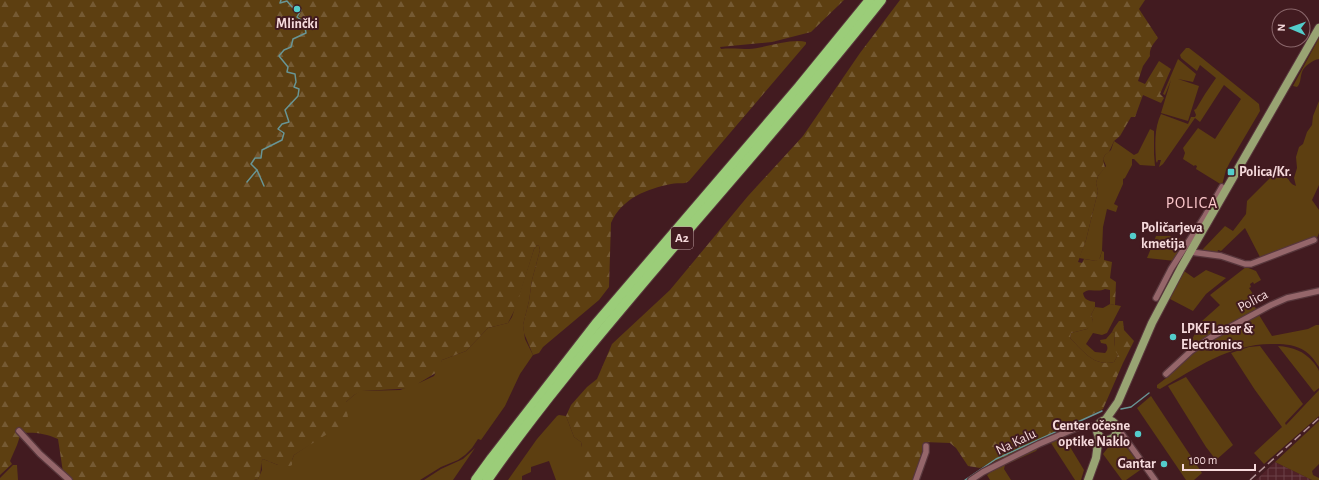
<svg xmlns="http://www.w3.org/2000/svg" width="1319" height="480" viewBox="0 0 1319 480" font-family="'Alegreya Sans',sans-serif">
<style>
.industrial{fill:url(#industrial-grid)}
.grass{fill:#5d3f11}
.forest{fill:url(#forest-firs)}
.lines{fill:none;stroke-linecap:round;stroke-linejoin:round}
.stream{stroke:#689595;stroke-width:1.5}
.minor-casing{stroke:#58373c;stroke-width:8}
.primary-casing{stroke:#58373c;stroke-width:10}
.motorway-casing{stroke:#58373c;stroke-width:12}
.minor{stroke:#95666a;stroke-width:5.5}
.primary{stroke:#99a473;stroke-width:8}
.motorway{stroke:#9bcd79;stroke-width:10}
.rail{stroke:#b09093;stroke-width:1.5;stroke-dasharray:8 4;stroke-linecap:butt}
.poi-dot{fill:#53cdcb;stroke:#421b20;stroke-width:1.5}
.labels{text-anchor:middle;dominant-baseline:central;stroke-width:4;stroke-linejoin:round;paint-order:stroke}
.shield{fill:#421b20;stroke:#c0a1a4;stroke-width:1}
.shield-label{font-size:13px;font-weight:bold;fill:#f6dadc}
.poi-label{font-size:14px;font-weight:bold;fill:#f6dadc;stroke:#421b20;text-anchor:start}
.street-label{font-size:14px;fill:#f6dadc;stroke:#421b20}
.quarter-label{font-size:16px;letter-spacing:1px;fill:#fdc8cc;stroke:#421b20}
</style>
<defs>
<pattern id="industrial-grid" width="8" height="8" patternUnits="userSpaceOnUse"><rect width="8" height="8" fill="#512128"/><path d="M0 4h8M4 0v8" fill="none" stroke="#6b4147"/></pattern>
<pattern id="forest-firs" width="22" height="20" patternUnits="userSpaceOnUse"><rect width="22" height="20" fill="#5d3f11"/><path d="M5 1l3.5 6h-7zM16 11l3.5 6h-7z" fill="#755a33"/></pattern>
</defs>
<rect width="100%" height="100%" fill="#421b20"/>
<polygon class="industrial" points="1275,462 1304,476 1312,480 1256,480"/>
<g class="grass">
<path d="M1319 38V59C1313 60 1304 66 1302 72 1300 78 1301 83 1297 87L1293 86Z"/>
<path d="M1186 48H1189L1202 58 1259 104 1260 111 1230 162 1226 170 1222 185 1196 169 1197 166 1195 165 1194 166 1183 159 1185 153 1183 148 1198 128 1215 139 1241 99 1224 85 1200 122 1195 118 1163 164 1159 167 1161 160H1158L1157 163 1156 161C1155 146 1154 128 1161 114L1188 124 1191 117H1195L1196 115 1194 110 1196 109 1205 94 1216 78 1200 65 1197 71 1181 58 1180 55Z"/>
<polygon points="1178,59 1196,74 1193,82 1178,79 1199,86 1188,121 1161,113 1171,80 1165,95 1163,94"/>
<path d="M1319 101V185L1312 200 1319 210V233L1317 238 1261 259 1245 228 1221 251 1218 250 1217 254 1203 252V249L1225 226 1233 231 1246 214 1247 201 1279 169C1283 177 1283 174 1288 179 1291 183 1291 184 1296 186L1294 178 1297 168 1296 157 1299 147 1303 144 1307 132 1312 125 1313 116Z"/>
<polygon points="1150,129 1154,131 1154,154 1155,166 1140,165 1134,159 1132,159 1132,165 1125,178 1123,179 1123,184 1114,204 1118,206 1116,212 1107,209 1103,227 1102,251 1099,260 1096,261 1079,258 1086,240 1098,191 1096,183 1098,176 1106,166 1103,159 1105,155 1111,150 1114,141 1134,155 1138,153"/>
<polygon points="1156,236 1169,236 1185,240 1186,244 1175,261 1147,258"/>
<polygon points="537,245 539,246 540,250 532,280 529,301 523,325 525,339 533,355 520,374 505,406 481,440 478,439 472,448 465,455 458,460 441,467 420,480 254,480 258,479 262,470 261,462 263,459 278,465 292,465 292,460 294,455 325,434 346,407 346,402 354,395 360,391 400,390 419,383 434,376 442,360 466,351 488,328 508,323 512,317 534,249"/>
<polygon points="1246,267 1256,271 1261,280 1254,284 1253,282 1250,284 1251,287 1249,288 1253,294 1248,297 1257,310 1188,351 1186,350 1202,321 1220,305 1210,295"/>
<polygon points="1206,270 1226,278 1206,294 1193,311 1170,299 1184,271 1194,278"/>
<path d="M1110 304 1121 306 1107 333 1102 335 1093 333 1086 344 1095 352 1105 353C1108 350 1108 347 1106 344L1101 343 1100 340 1106 339 1112 332 1115 333 1114 345 1118 355 1114 362C1094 367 1083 351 1070 338L1071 333 1087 329 1093 321 1091 315 1095 307 1103 308Z"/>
<path d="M1259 315 1272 336 1308 329 1316 325H1319V367C1315 361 1311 355 1305 351 1296 345 1286 344 1276 344 1232 342 1196 368 1160 389L1157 388V385C1172 375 1183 361 1197 351 1216 336 1238 326 1259 315Z"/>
<polygon points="1260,346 1303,404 1285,423 1286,425 1319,390 1319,416 1264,464 1254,453 1282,427 1255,390 1231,353 1249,347"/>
<path d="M1278 346C1293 347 1304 351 1314 363 1316 366 1318 368 1319 371 1319 376 1319 383 1319 388L1314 392Z"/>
<polygon points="1186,377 1233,445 1216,460 1206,447 1168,386"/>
<polygon points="1151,396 1202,473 1194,480 1186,480 1137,408"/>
<polygon points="559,415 566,416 574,437 581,442 583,452 582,480 556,480 549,461 531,467 531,472 522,476 522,480 508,480 537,439 557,416"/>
<polygon points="1319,421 1319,464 1312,471 1313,475 1319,478 1319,480 1312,480 1275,462"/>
<polygon points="1064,437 1084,470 1081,480 1075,480 1051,443"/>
<polygon points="1118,443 1126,447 1143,468 1126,480 1122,480 1103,454 1110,445"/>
<polygon points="475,448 453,480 424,480 441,469 463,459"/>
<polygon points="1038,448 1036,451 1005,465 1004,469 1011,480 990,480 987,475 995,468"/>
<polygon points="13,465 17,465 18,480 0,480 0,478"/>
</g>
<g class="forest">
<path d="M0 0H844L811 32 772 42 720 47 721 49C730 48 740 49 749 49 765 48 792 38 806 42V44L689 181C684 185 677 182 671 184 647 189 622 198 611 223L609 287 599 300 543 347 539 353 533 355 524 333 523 325 529 301 532 280 540 250 539 246 537 245 534 249 516 307 508 323 488 328 466 351 442 360 441 364V368L439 371 419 383 416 388 362 391 354 395 346 402 348 418 343 424 294 455 292 460V465L290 466 278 465 263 459C259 464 263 470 258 479L254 480H72L63 472 58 439C45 433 34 432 21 433L17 445 10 461 12 464 0 475Z"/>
<path d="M900 0H1145L1139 9 1158 38C1153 44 1149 49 1150 56L1143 66 1138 81 1145 84 1159 61 1171 69 1160 94 1164 98 1161 103 1143 95 1135 117H1131L1120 136 1114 141 1109 152 1105 155 1103 159 1105 168 1098 176 1096 183 1098 191 1086 240 1078 262 1082 263 1084 259 1096 261 1100 258 1102 251 1104 252V260L1112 262 1110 278 1116 282 1115 305 1110 304V290L1105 289C1097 293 1089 287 1083 293 1084 300 1089 301 1095 302V307L1091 315 1093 321 1092 325 1087 329 1071 333 1070 338C1083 351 1094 367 1114 362L1118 355 1114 349 1115 333 1112 332 1114 328 1119 321H1123L1124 330 1134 341 1123 363 1103 409 1037 442 980 468 968 466 956 448 950 443 924 442 923 455 915 480H582V446L581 442 574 437 566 416 571 405 587 387 597 379 612 344 670 290 748 196 803 136 860 53Z"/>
</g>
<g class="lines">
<g class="stream">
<polyline points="257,170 264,186"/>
<polyline points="247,182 257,170 251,164 255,158 261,158 262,150 282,140 284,133 278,129 282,124 289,122 285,110 298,96 299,89 294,87 296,82 295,74 287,72 288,67 279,56 284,50 291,47 293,39 306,33 304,22 297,17 301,10 293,8 287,1 280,3 281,0"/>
<polyline points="1121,409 1131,407 1149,393"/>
<polyline points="965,480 996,459 1102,411"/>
</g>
<g class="minor-casing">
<g id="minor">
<polyline points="1191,252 1221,256 1245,264 1251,264 1314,240"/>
<polyline points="1156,298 1171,269 1205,216 1222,187"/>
<polyline points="1166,374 1191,351 1210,338 1271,305 1287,298 1319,291"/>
<polyline points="1117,427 1155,480"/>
<polyline points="19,431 40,454 69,480"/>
<polyline points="1112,438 1128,443"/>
<polyline points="916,480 926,452 926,446"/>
<polyline points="971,480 983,472 1039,444 1081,426 1097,426"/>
</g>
</g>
<g class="primary-casing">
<g id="primary">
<polyline points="1106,419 1118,402 1152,323 1181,268 1319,28"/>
<circle cx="1107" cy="430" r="10"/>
<polyline points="1088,480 1096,458 1099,436"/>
</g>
</g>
<g class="motorway-casing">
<g id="motorway">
<polyline points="476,480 492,458 596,324 799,87 870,0"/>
<path d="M487 480C544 398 610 322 674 246 744 165 814 84 881 0"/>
</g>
</g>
<use href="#minor" class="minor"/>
<use href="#primary" class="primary"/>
<use href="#motorway" class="motorway"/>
<polyline class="rail" points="1250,480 1319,418"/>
</g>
<g class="poi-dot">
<circle cx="297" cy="9" r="4"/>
<rect x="1227" y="168" width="8" height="8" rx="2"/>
<circle cx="1133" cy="236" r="4"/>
<circle cx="1173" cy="337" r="4"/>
<circle cx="1138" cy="434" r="4"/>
<circle cx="1164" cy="464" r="4"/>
</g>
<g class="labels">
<rect class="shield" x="671" y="227" width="22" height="22" rx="3"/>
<g class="shield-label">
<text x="682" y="238">A2</text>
</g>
<g class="poi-label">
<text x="297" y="24" text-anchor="middle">Mlinčki</text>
<text x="1239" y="172">Polica/Kr.</text>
<text x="1141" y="228">Poličarjeva<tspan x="1141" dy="16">kmetija</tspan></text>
<text x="1181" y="329">LPKF Laser &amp;<tspan x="1181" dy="16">Electronics</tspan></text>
<text x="1130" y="426" text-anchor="end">Center očesne<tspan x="1130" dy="16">optike Naklo</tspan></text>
<text x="1156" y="464" text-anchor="end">Gantar</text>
</g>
<g class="street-label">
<text transform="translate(1253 301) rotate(-28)">Polica</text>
<text transform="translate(1016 442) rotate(-26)">Na Kalu</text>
</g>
<g class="quarter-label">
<text x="1192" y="203">POLICA</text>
</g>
</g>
<g transform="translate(1291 28) rotate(272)"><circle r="19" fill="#421b20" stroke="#8a676b"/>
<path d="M0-3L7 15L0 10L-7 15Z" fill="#53cdcb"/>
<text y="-6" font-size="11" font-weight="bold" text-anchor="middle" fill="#f6dadc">N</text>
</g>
<path d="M1183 464v6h72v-6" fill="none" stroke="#f6dadc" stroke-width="2"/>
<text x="1189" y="464" font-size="12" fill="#f6dadc" stroke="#421b20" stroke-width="3" paint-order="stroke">100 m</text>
</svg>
